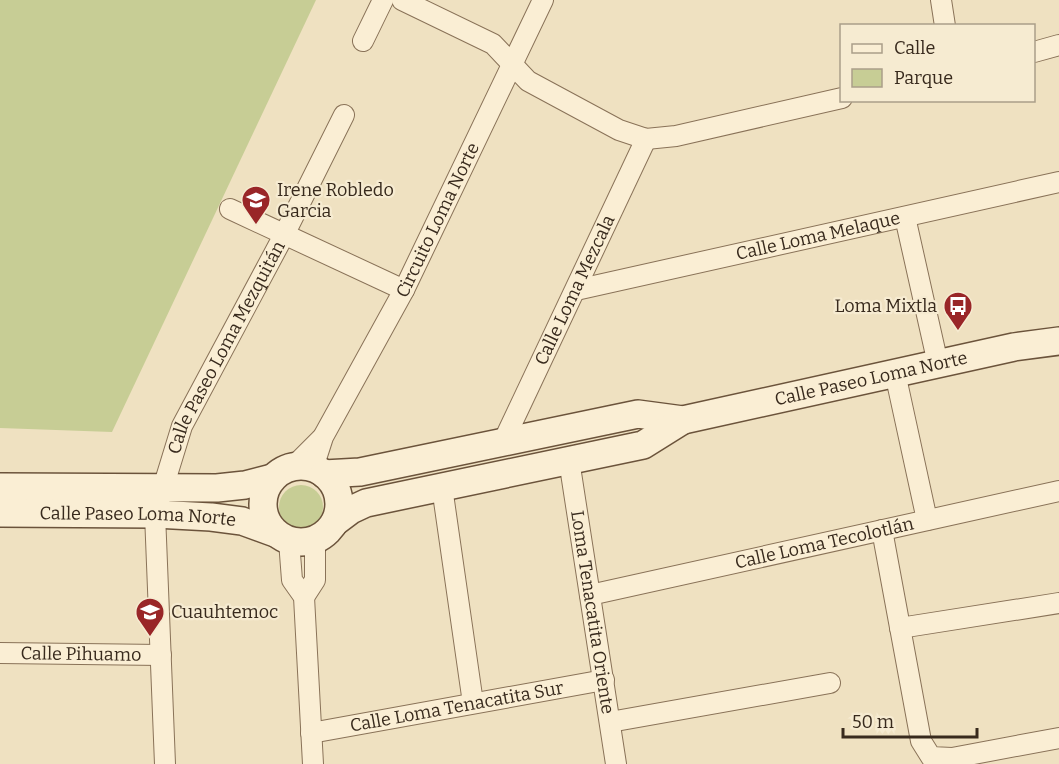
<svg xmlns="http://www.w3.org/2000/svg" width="1059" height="764" viewBox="0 0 1059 764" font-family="Bitter,serif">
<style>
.green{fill:#c7cd95}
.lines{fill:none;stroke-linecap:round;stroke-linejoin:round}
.street-casing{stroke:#897258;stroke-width:22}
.secondary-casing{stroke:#6b533b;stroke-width:30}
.street{stroke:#faeed4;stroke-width:20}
.secondary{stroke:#faeed4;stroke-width:27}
.labels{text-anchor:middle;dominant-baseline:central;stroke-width:4.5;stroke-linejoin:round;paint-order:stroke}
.poi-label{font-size:18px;fill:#382a1d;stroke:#f6ebd1;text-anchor:start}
.street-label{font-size:18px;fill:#382a1d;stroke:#f6ebd1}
</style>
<rect width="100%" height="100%" fill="#efe1c1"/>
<g class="green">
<polygon points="0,0 316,0 112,432 0,428"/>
<circle cx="301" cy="507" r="22"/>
</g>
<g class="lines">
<g class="street-casing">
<g id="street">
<polyline points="402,0 493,44 528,81 619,130 646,139 676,136 842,98"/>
<polyline points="941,0 945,26"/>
<polyline points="363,41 383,0"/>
<polyline points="1034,52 1059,45"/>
<polyline points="230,209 404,290"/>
<polyline points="905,217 938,364"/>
<path id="s1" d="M576 290 1059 182"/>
<polyline points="895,373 927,520"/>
<path id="s2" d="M503 442 646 139"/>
<path id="s3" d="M569 460 616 764"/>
<polyline points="293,467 321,439"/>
<path id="s4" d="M313 468 323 437 404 290 543 0"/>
<polyline points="442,487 473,703"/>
<polyline points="882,530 921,741 931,757 952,758 1059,738"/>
<polyline points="289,541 292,580 304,597 313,764"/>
<path id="s5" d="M590 595 1059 491"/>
<polyline points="304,597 315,580 315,540"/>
<polyline points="900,628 1059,603"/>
<path id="s6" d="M0 653 161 655"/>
<polyline points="610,722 830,683"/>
<path id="s7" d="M311 733 604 680"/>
<path id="s8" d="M165 764 155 514 182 426 284 235 344 115"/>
</g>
</g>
<g class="secondary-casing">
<g id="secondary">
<circle cx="301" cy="504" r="38"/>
<path id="s9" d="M324 474 360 472 638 414 683 420 1014 347 1059 341"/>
<polyline points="0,487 217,488 245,485 272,478"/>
<path id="s10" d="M0 513 155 514 211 517 242 521 275 533"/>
<polyline points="335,522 351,510 366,503 643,445 683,420"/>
</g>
</g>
<use href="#street" class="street"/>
<use href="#secondary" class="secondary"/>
</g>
<defs>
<g id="school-pin" transform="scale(1.5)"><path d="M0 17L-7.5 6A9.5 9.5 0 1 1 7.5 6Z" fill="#992628" stroke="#f6ebd1"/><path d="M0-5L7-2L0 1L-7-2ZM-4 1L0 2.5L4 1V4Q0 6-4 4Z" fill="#fff"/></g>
<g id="bus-pin" transform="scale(1.5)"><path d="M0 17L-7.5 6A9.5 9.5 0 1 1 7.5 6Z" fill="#992628" stroke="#f6ebd1"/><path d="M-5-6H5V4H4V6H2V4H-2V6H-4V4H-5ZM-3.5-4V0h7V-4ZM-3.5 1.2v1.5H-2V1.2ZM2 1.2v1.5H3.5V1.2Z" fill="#fff"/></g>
</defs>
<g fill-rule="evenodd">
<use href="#school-pin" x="256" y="200"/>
<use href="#bus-pin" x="958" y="306"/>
<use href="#school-pin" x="150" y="612"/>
</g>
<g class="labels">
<g class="poi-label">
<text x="277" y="190">Irene Robledo<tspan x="277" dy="21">Garcia</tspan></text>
<text x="937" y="306" text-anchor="end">Loma Mixtla</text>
<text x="171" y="612">Cuauhtemoc</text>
</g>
<g class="street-label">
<text stroke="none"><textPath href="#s4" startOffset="278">Circuito Loma Norte</textPath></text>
<text stroke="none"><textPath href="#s1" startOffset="248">Calle Loma Melaque</textPath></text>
<text stroke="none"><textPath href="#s2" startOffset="168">Calle Loma Mezcala</textPath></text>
<text stroke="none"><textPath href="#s8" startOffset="432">Calle Paseo Loma Mezquitán</textPath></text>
<text stroke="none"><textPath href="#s9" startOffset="558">Calle Paseo Loma Norte</textPath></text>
<text stroke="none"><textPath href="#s10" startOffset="138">Calle Paseo Loma Norte</textPath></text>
<text stroke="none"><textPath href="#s5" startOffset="240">Calle Loma Tecolotlán</textPath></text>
<text stroke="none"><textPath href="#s3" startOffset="154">Loma Tenacatita Oriente</textPath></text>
<text stroke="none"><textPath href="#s6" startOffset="81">Calle Pihuamo</textPath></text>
<text stroke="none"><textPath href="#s7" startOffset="148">Calle Loma Tenacatita Sur</textPath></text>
</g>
</g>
<rect x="840" y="24" width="195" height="78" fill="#f6ebd1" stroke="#aa9e89" stroke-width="1.5"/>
<rect x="852" y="44" width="30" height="9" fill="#faeed4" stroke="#aa9e89" stroke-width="1.5"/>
<text x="894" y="54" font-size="18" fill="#382a1d">Calle</text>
<rect x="852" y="69" width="30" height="18" fill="#c7cd95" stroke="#aa9e89" stroke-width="1.5"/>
<text x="894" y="84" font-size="18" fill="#382a1d">Parque</text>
<path d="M843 728v9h134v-9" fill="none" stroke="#382a1d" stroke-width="3"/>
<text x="852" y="728" font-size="18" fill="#382a1d" stroke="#f6ebd1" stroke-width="4.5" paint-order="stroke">50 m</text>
</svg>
